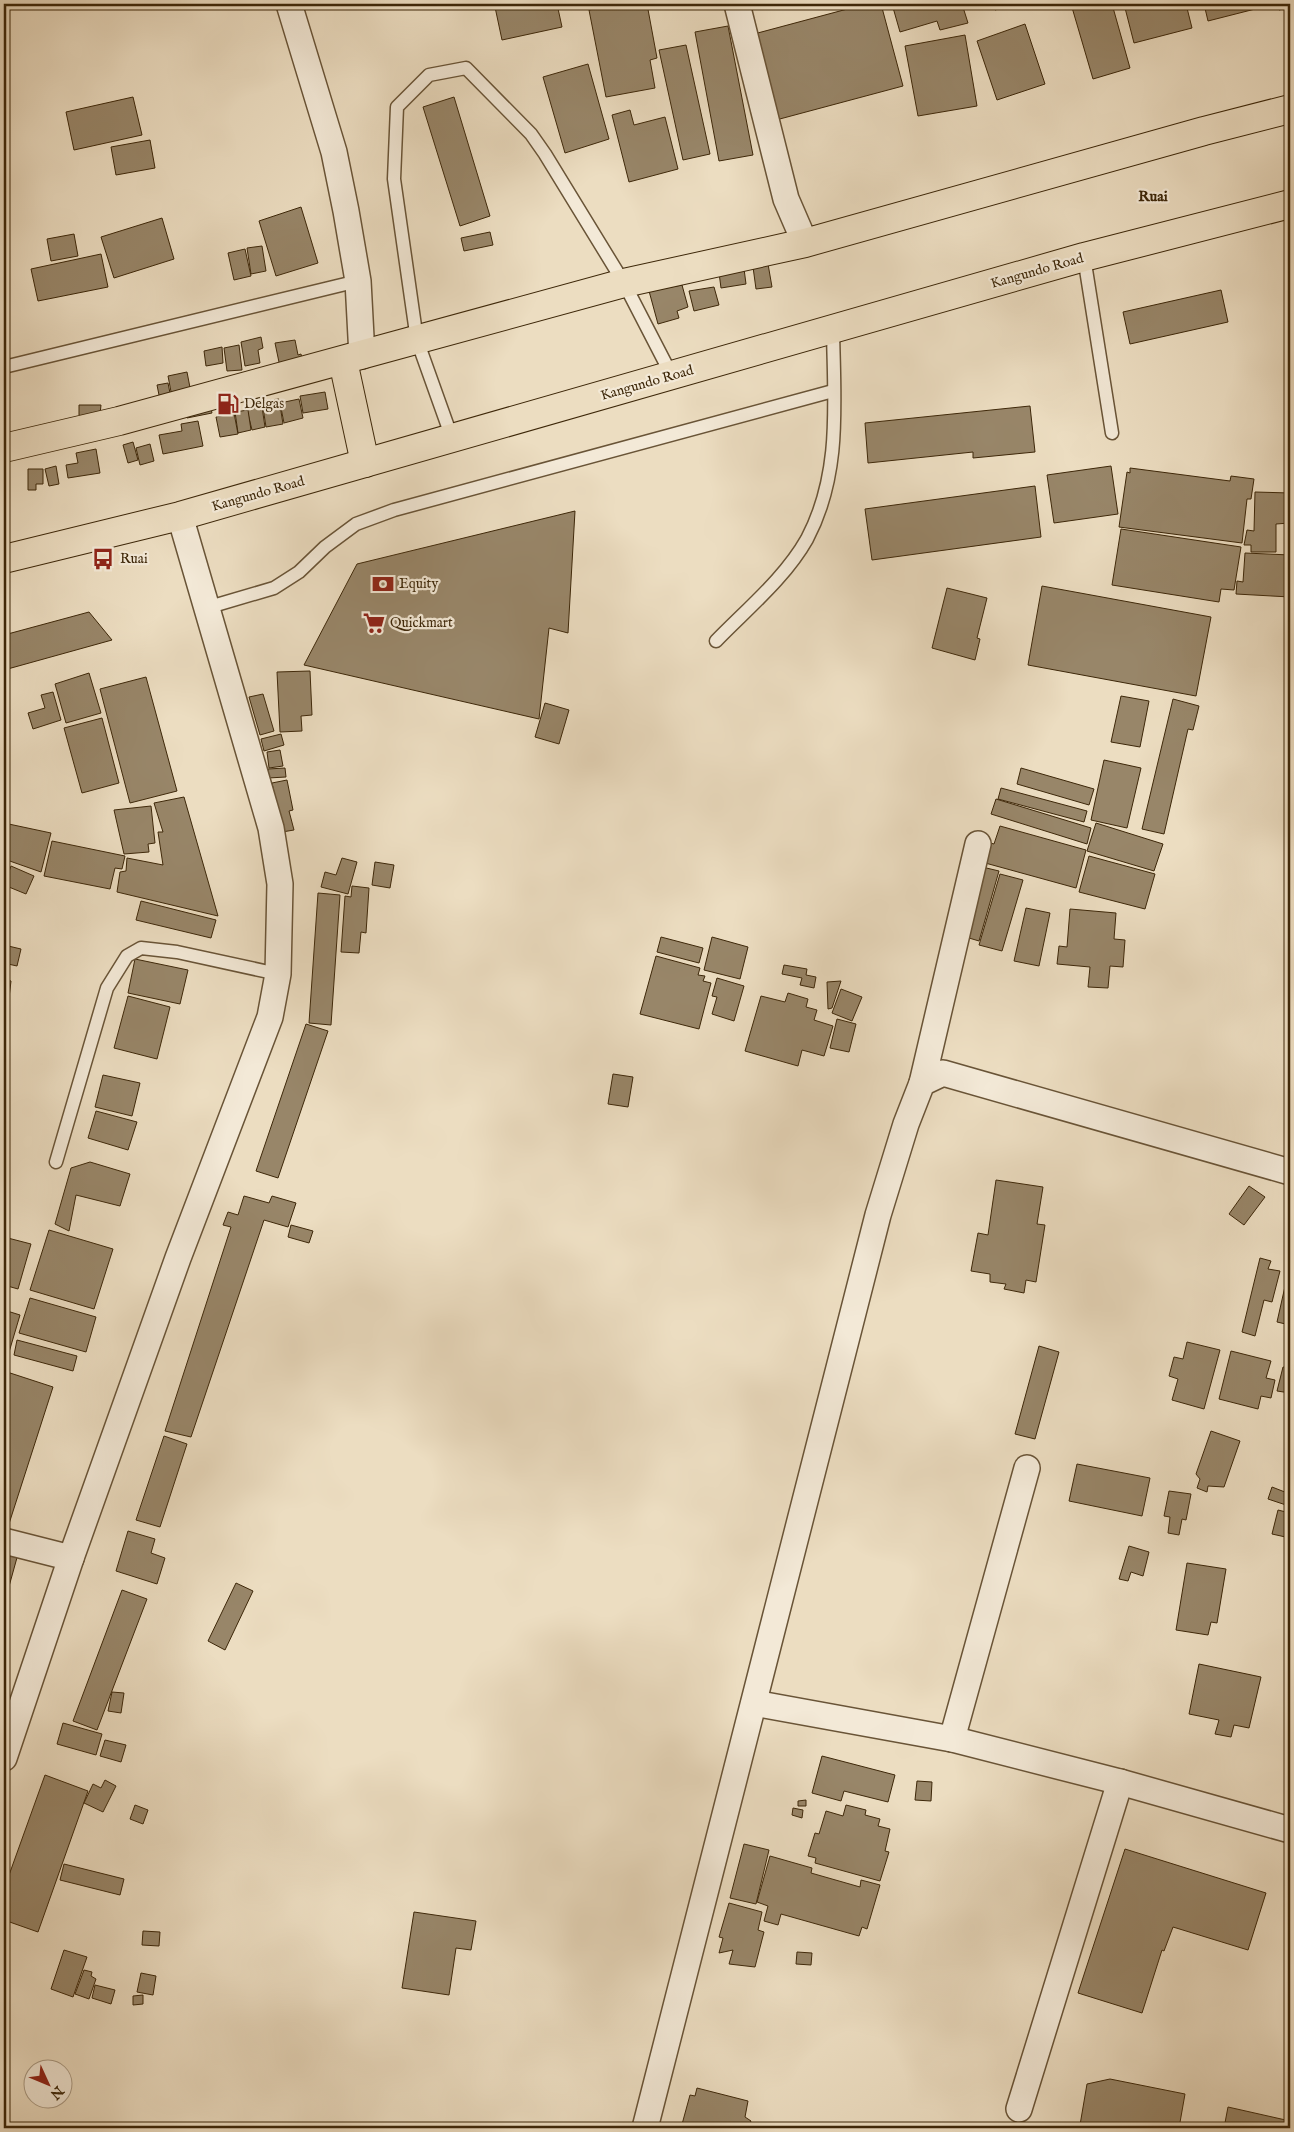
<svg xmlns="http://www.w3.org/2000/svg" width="1294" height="2132" viewBox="0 0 1294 2132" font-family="'IM FELL English',serif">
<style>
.building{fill:#988669;stroke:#3d2709}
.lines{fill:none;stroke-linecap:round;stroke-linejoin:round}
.lane-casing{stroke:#695437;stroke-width:15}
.street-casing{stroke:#695437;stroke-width:28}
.highway-casing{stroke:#3d2709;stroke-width:30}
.lane{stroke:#f3e9d7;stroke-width:12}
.street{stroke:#f3e9d7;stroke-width:25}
.highway{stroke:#ecddc1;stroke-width:28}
.labels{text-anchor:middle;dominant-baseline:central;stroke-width:4.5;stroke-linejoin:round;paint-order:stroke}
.street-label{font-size:14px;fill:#3d2709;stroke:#f3e9d7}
.poi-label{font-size:14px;fill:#3d2709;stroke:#f3e9d7;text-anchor:start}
.neighbourhood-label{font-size:15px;font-weight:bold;fill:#3d2709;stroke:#f3e9d7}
</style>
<rect width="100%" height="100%" fill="#ecddc1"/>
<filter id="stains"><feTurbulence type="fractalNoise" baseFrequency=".004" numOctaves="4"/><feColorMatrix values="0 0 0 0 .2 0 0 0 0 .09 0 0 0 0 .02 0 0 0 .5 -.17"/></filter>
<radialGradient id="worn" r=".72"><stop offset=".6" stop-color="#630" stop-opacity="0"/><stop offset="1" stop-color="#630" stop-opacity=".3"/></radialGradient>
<g class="building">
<polygon points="4,4 19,4 19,6 4,10"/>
<polygon points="510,4 557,4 562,27 502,40 495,7"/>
<polygon points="622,4 647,4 657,58 650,60 655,88 606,97 589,10"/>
<polygon points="866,4 881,4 903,86 776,120 754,34"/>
<polygon points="892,4 962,4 968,23 940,30 937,21 900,32"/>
<polygon points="993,4 1015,4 995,10"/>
<polygon points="1071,4 1112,4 1130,68 1093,79"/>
<polygon points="1124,4 1186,4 1192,28 1134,43"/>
<polygon points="1204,4 1262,4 1263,7 1208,21"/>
<polygon points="1278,4 1290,4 1290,7 1279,10"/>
<polygon points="1025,24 1045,84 997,100 977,41"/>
<polygon points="728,26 753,155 719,161 695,32"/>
<polygon points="965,35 977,106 918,116 905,46"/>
<polygon points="686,45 710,154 683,160 659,50"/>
<polygon points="588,64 609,139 565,153 543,77"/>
<polygon points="133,97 142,135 74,150 66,112"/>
<polygon points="454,97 490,216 460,226 423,107"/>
<polygon points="630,110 634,125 665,117 678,169 629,182 612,115"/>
<polygon points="150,140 155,168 116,175 111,147"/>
<polygon points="301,207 318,263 276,276 259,221"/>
<polygon points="162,218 174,259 114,278 101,237"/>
<polygon points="490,232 493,245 464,251 461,238"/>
<polygon points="74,234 78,256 51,261 47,239"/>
<polygon points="262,246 266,271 251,274 247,248"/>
<polygon points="245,249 251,276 234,280 228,253"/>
<polygon points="101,254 108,287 38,301 31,269"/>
<polygon points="743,261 746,284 721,288 718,265"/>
<polygon points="768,264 772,287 756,289 753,267"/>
<polygon points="682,285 688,307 677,311 679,318 658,324 649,291"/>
<polygon points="714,287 719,305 694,311 689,291"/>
<polygon points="1221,290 1228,322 1130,344 1123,312"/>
<polygon points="261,337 263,348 258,350 260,363 245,366 241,342"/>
<polygon points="295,340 298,355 301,354 303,363 280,367 275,343"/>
<polygon points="239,345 242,370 227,371 224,348"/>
<polygon points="222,347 223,363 206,366 204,351"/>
<polygon points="187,372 192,398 173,402 168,376"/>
<polygon points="168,383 172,403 161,405 157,385"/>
<polygon points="325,392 328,409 303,413 300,396"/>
<polygon points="279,399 283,424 266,427 262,401"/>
<polygon points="299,399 303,418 284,423 280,403"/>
<polygon points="209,400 212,413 187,418 184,405"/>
<polygon points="79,405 101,405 99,424 79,415"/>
<polygon points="1030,406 1035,452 973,458 973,452 868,463 865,423"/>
<polygon points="262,407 265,427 252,430 247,410"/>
<polygon points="248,410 251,430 238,433 235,412"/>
<polygon points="234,413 238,434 220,437 216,417"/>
<polygon points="198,421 203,446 163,454 159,435 182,431 181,424"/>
<polygon points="133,442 138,460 128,463 123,445"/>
<polygon points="150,444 154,461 140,465 136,448"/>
<polygon points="96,449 100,473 68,478 66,465 78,463 76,453"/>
<polygon points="56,466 59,484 49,486 45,469"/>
<polygon points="1111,466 1118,514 1054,523 1047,475"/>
<polygon points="1130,468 1230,481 1231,476 1254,479 1251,499 1247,499 1242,543 1119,527 1127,472 1130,473"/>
<polygon points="28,469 43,469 43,484 36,484 36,490 28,490"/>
<polygon points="1035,486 1041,537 872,560 865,509"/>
<polygon points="1255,492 1290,493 1290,523 1276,524 1276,552 1251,552 1251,545 1244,545 1247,530 1254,531"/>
<polygon points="575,511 568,633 549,628 539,719 304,665 357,564"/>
<polygon points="1121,529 1241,547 1234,590 1221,589 1219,602 1112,585"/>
<polygon points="1245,553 1290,555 1290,597 1236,594 1237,581 1243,582"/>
<polygon points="1042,586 1211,617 1196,696 1028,665"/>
<polygon points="947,588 987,598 977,638 980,639 975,660 932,648"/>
<polygon points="89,612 112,640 4,670 4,635"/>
<polygon points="310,671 312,715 301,716 302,731 280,732 277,672"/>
<polygon points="89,673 101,713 66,723 55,684"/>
<polygon points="146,677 177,791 130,803 100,689"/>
<polygon points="53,692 61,720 33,729 28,713 45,708 41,695"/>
<polygon points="263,694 274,731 260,735 249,697"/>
<polygon points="1121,696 1149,701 1140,747 1111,742"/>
<polygon points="1173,699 1199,706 1193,730 1188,729 1164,834 1142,829"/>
<polygon points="545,703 569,710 559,744 535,737"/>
<polygon points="102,718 119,783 82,793 64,728"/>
<polygon points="281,734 284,745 264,751 261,739"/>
<polygon points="280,750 283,766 269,768 267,752"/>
<polygon points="1104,760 1141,768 1127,828 1091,820"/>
<polygon points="285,768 286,777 268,778 268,769"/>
<polygon points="1021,768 1094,789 1089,805 1017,784"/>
<polygon points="287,780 293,810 289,811 294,830 282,832 272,783"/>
<polygon points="1001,788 1087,811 1084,822 998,799"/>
<polygon points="184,797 218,916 117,892 120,872 126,871 127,858 163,865 158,832 163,832 154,803"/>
<polygon points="996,799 1091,828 1087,844 991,814"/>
<polygon points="151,806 155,843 148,844 149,852 124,854 114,810"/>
<polygon points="4,823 51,833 41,872 4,859"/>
<polygon points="1096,823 1163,844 1154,871 1087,851"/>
<polygon points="1000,826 1086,850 1076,888 978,861 983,841 994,844"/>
<polygon points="52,841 125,856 122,869 115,868 110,889 44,876"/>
<polygon points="1089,856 1155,874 1145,909 1079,892"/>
<polygon points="342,858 357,862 348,894 321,887 325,872 336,875"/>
<polygon points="375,862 394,865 390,888 372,885"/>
<polygon points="11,866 34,876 26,894 4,885"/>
<polygon points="978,866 999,871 979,941 959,935"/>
<polygon points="1000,874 1023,880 1002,951 979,945"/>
<polygon points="352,886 369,888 366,933 361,932 359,953 341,952 345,896 351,897"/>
<polygon points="318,893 340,895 331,1025 309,1023"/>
<polygon points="141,901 216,920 211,938 136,920"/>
<polygon points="1026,908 1050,913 1039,966 1014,961"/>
<polygon points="1070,909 1116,913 1114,939 1125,940 1123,967 1110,966 1108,988 1088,987 1090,967 1057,964 1059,946 1067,947"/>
<polygon points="661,937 703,948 699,963 657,952"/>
<polygon points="712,937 748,947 740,979 704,970"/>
<polygon points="4,945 21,949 17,966 8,964 6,974"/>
<polygon points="656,956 700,968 698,975 705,976 703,981 711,983 699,1029 640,1014"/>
<polygon points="135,959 188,970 180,1004 128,993"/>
<polygon points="784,965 807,969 806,975 816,977 814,988 800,985 802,978 782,974"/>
<polygon points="717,978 744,986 734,1021 712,1014 717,997 712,996"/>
<polygon points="4,979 11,981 9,998 4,997"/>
<polygon points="841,981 832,1008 828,1009 827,982"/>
<polygon points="841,989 862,997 852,1021 832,1013"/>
<polygon points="788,993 808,999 806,1007 817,1010 814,1020 833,1026 824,1056 802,1050 798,1066 745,1051 761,996 785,1002"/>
<polygon points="128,996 170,1007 157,1059 114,1048"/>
<polygon points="837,1019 856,1024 849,1052 830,1048"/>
<polygon points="306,1024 328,1031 278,1178 256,1171"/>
<polygon points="613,1074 633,1077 628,1107 608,1104"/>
<polygon points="103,1075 140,1083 132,1116 95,1107"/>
<polygon points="96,1111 137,1122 128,1150 88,1138"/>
<polygon points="90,1162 130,1174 120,1206 76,1195 69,1231 55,1224 71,1168"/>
<polygon points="996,1180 1043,1187 1037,1224 1045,1225 1036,1282 1026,1280 1024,1293 1004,1289 1006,1284 990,1282 990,1274 971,1271 978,1233 988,1235"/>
<polygon points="1249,1186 1265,1197 1244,1225 1229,1214"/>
<polygon points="244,1196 269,1203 272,1196 296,1203 288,1227 264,1220 191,1437 165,1431 231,1227 223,1225 228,1212 238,1215"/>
<polygon points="291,1225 313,1231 309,1243 288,1237"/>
<polygon points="49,1230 113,1249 94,1309 30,1290"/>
<polygon points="4,1237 31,1244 18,1289 4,1285"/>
<polygon points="1260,1258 1271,1261 1268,1269 1280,1271 1272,1302 1264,1300 1255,1336 1242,1332"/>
<polygon points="1286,1282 1290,1283 1290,1325 1277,1322"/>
<polygon points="30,1298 96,1317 86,1352 19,1333"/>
<polygon points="4,1310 20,1315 7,1359 4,1358"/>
<polygon points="17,1340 77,1356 73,1371 14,1355"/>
<polygon points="1187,1342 1220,1350 1204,1409 1172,1400 1178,1379 1169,1376 1174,1357 1183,1359"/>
<polygon points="1039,1346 1059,1352 1035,1439 1015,1434"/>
<polygon points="1231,1351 1271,1361 1266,1378 1275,1380 1271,1398 1261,1396 1258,1409 1219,1399"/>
<polygon points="1283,1367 1290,1368 1290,1393 1277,1391"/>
<polygon points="4,1371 53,1387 7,1530 4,1529"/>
<polygon points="1211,1431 1240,1441 1224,1487 1208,1486 1207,1492 1197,1488 1200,1479 1196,1474"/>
<polygon points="164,1436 187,1444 160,1527 136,1520"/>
<polygon points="1077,1464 1150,1478 1142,1516 1069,1501"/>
<polygon points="1272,1487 1290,1494 1286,1505 1268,1499"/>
<polygon points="1169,1491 1191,1494 1186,1520 1182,1519 1179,1535 1168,1533 1170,1517 1164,1516"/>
<polygon points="1278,1510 1290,1513 1290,1538 1272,1534"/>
<polygon points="128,1531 155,1539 151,1553 165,1558 157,1584 116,1571"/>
<polygon points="1129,1546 1149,1552 1143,1576 1131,1572 1128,1581 1119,1579"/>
<polygon points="4,1550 18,1554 8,1590 4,1588"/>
<polygon points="1187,1563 1226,1569 1217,1623 1211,1622 1208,1635 1176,1630"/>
<polygon points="236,1583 253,1591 225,1650 208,1641"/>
<polygon points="122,1590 147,1599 97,1730 73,1721"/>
<polygon points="1199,1664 1261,1677 1249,1728 1234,1725 1231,1737 1215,1734 1219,1720 1189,1714"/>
<polygon points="112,1692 124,1693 121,1713 108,1711"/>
<polygon points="63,1723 102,1734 96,1755 57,1744"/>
<polygon points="105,1740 126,1745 121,1762 100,1756"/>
<polygon points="822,1756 895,1775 888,1802 844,1791 841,1801 812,1793"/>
<polygon points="45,1775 88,1791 38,1932 4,1920 4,1889"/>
<polygon points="105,1780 116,1786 103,1812 84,1803 93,1784 101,1788"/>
<polygon points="917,1781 932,1782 931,1801 915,1800"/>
<polygon points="806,1800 806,1806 798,1806 798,1801"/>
<polygon points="135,1805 148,1810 143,1824 130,1819"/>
<polygon points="846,1805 866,1810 865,1815 880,1819 878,1826 890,1829 885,1851 889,1852 880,1881 815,1863 816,1858 808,1856 815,1833 819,1834 826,1811 843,1816"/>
<polygon points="793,1808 803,1810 802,1818 792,1815"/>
<polygon points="744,1844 769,1850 756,1904 730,1898"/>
<polygon points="1125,1849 1266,1893 1248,1950 1173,1927 1164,1951 1162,1950 1142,2013 1078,1993"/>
<polygon points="770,1856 812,1868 811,1873 860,1887 861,1880 880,1885 867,1929 862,1927 859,1936 781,1914 778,1925 764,1921 768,1906 757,1902"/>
<polygon points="64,1864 124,1879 120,1895 60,1880"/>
<polygon points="729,1903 762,1912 758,1930 764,1932 755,1967 729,1964 733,1950 719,1953 723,1938 719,1937"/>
<polygon points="414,1912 476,1921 471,1950 456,1948 449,1995 402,1988"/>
<polygon points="143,1931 160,1932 159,1946 142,1945"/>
<polygon points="64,1950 87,1957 73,1997 51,1989"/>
<polygon points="797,1952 812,1953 811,1965 796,1964"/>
<polygon points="84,1970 92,1972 91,1976 96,1979 89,1999 75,1994"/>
<polygon points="141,1973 156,1976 153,1995 137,1992"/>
<polygon points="95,1985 115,1990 111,2004 92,1998"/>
<polygon points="143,1995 143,2004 133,2005 133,1996"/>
<polygon points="1110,2079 1185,2094 1179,2128 1102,2128 1080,2125 1087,2084"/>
<polygon points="697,2088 748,2101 745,2117 751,2121 748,2128 681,2128 690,2095 695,2096"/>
<polygon points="1228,2107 1290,2121 1290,2128 1224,2128"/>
<polygon points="828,2123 839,2126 839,2128 827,2128"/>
</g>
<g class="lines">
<g class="lane-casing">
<g id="lane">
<polyline points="1084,257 1112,433"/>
<polyline points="4,367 358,281"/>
<polyline points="452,438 417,340 394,179 397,107 429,75 466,68 531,134 545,154 624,283 672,376"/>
<polyline points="206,608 274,588 299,572 325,547 356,524 394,510 833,391"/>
<path d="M716 641C747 609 785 578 807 539 842 473 834 401 833 330"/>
<polyline points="56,1162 107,988 127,956 141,948 177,952 278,974"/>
</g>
</g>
<g class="street-casing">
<g id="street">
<polyline points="289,4 334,152 346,211 358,281 362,356"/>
<polyline points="737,4 786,199 805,243"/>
<polyline points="922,1083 978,844"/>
<polyline points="4,1541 71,1558"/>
<polyline points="754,1703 952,1739 1120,1782 1290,1830"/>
<polyline points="952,1739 1027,1468"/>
<polyline points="4,1758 71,1558 178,1258 270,1017 278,974 280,884 271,828 180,516"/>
<polyline points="1019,2109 1120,1782"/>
<polyline points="645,2128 878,1215 906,1124 922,1083 943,1073 1290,1172"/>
</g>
</g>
<g class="highway-casing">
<g id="highway">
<polyline points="343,361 365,463"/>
<polyline points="4,448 119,421 624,283 805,243 1204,131 1290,109"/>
<polyline points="4,559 180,516 1084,257 1290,204"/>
</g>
</g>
<use href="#lane" class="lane"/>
<use href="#street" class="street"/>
<use href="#highway" class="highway"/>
</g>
<defs>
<g id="fuel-bare" transform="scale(1.725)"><path d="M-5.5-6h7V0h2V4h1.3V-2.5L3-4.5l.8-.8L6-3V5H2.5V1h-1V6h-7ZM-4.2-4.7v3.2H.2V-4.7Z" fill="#8f2418" stroke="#f3e9d7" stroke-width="2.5" paint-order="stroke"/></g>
<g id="bus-bare" transform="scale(1.725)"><path d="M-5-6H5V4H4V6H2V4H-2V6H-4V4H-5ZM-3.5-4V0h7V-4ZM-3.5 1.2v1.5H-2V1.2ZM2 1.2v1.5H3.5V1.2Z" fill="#8f2418" stroke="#f3e9d7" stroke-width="2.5" paint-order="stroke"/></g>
<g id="bank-bare" transform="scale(1.725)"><path d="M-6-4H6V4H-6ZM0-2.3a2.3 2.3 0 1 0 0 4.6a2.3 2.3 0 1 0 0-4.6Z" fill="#8f2418" stroke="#f3e9d7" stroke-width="2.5" paint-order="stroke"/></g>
<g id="supermarket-bare" transform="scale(1.725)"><path d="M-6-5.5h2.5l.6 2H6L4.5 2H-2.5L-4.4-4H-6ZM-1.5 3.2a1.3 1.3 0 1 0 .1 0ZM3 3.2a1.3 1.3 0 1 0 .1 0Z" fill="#8f2418" stroke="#f3e9d7" stroke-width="2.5" paint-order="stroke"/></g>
</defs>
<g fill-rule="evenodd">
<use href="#fuel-bare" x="228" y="404"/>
<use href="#bus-bare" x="103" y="559"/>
<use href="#bank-bare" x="383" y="584"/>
<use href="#supermarket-bare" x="374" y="623"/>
</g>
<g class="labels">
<g class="street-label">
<text transform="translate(1037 271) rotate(-16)">Kangundo Road</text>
<text transform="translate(647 383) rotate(-16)">Kangundo Road</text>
<text transform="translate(258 494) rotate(-16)">Kangundo Road</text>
</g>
<g class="poi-label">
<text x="244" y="404">Delgas</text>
<text x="120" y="559">Ruai</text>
<text x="399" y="584">Equity</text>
<text x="390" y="623">Quickmart</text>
</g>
<g class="neighbourhood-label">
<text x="1153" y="196">Ruai</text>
</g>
</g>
<rect width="1294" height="2132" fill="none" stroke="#ecddc1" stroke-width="20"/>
<rect x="5" y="5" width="1284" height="2122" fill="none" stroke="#3d2709" stroke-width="2.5"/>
<rect x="10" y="10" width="1274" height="2112" fill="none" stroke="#3d2709"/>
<g transform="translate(48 2084) rotate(134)"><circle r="24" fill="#f3e9d7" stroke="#aa9b85"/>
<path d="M0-4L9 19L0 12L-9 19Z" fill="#8f2418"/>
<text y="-8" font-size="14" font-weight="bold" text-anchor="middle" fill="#3d2709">N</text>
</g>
<rect width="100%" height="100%" filter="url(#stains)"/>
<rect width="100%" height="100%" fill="url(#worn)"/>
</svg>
